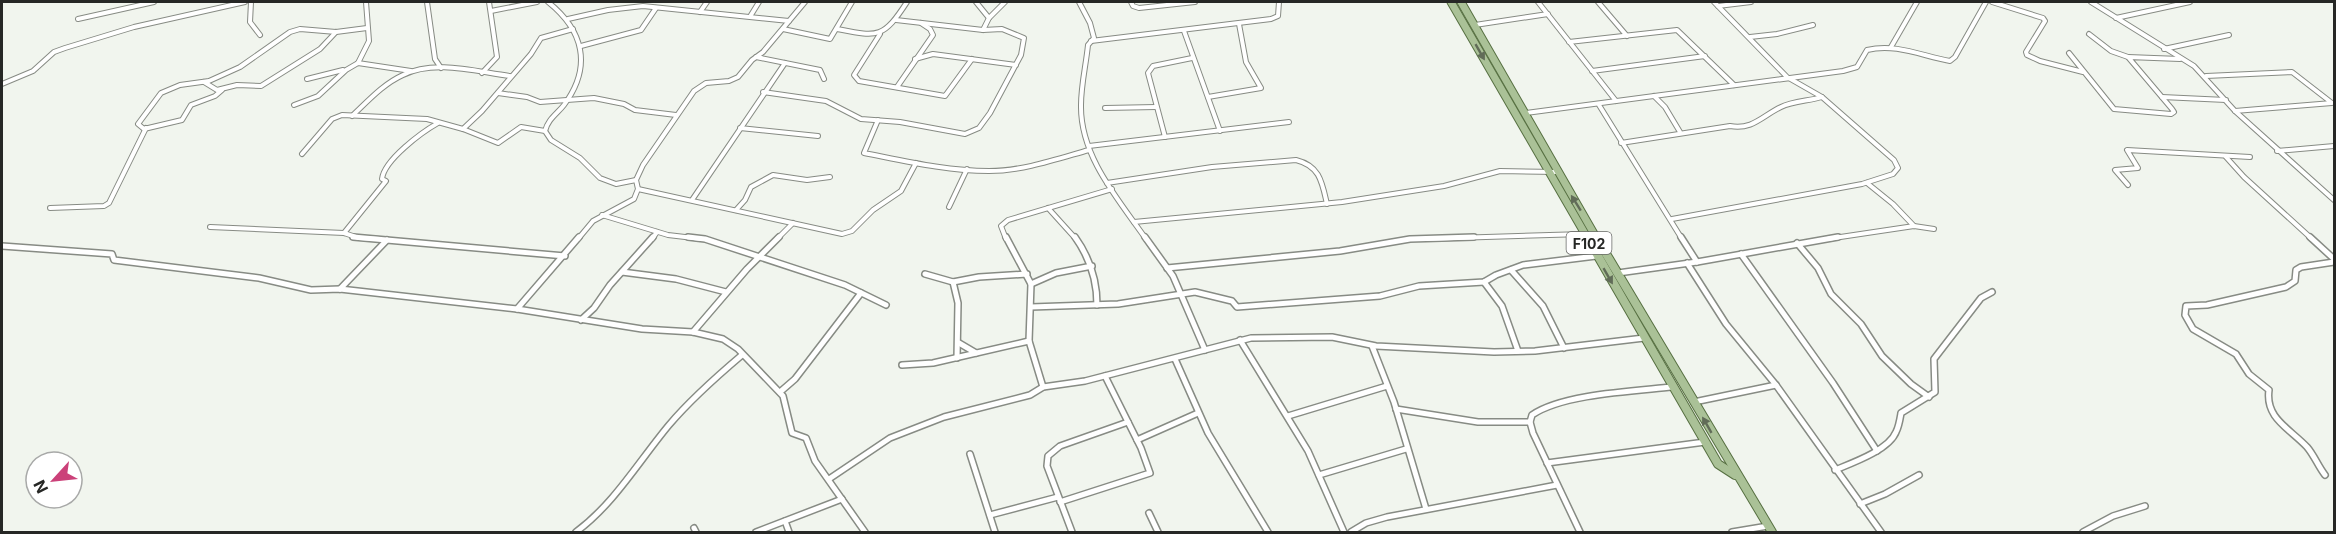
<svg xmlns="http://www.w3.org/2000/svg" width="2336" height="534" viewBox="0 0 2336 534" font-family="Inter,sans-serif">
<style>
.lines{fill:none;stroke-linecap:round;stroke-linejoin:round}
.street-far1-casing{stroke:#878b84;stroke-width:6}
.street-casing{stroke:#878b84;stroke-width:8}
.primary-far1-casing{stroke:#577042;stroke-width:9}
.primary-casing{stroke:#577042;stroke-width:10}
.street-far1{stroke:#fff;stroke-width:4}
.street{stroke:#fff;stroke-width:5}
.primary-far1{stroke:#aac197;stroke-width:7}
.primary{stroke:#aac197;stroke-width:8}
.oneway{fill:#616c58}
.labels{text-anchor:middle;dominant-baseline:central;stroke-width:6;stroke-linejoin:round;paint-order:stroke}
.shield{fill:#fff;stroke:#676866;stroke-width:1.5}
.shield-label{font-size:14px;font-weight:bold;fill:#262725}
</style>
<rect width="100%" height="100%" fill="#f1f5ee"/>
<g class="lines">
<g class="street-far1-casing">
<g id="street-far1">
<polyline points="251,2 250,22 260,35"/>
<polyline points="427,2 435,59 441,68"/>
<polyline points="976,2 989,18"/>
<path d="M1079 2 1090 23 1094 38 1088 45C1086 65 1081 85 1081 105 1080 156 1118 199 1146 239"/>
<polyline points="1131,2 1133,6 1139,8 1195,2"/>
<polyline points="1538,2 1616,101"/>
<polyline points="1598,2 1627,36"/>
<polyline points="1992,2 2043,18 2045,21 2026,52 2027,55 2040,61 2083,72"/>
<polyline points="2091,2 2194,66 2235,111 2334,200"/>
<polyline points="1718,6 1751,2"/>
<polyline points="491,11 537,2"/>
<polyline points="700,12 707,2"/>
<polyline points="751,15 759,2"/>
<polyline points="2116,18 2190,2"/>
<polyline points="78,19 154,2"/>
<polyline points="568,19 608,10 643,6 789,21"/>
<polyline points="1475,25 1548,14"/>
<polyline points="783,29 830,39 852,2"/>
<path d="M837 29C878 37 883 39 907 2"/>
<polyline points="983,30 989,18 1005,2"/>
<polyline points="1184,31 1220,131"/>
<polyline points="880,34 854,75 859,81 945,96 972,59"/>
<polyline points="2089,34 2111,51 2128,57"/>
<polyline points="1750,37 1777,34 1813,25"/>
<polyline points="1091,41 1271,19 1278,16 1279,2"/>
<polyline points="1569,42 1677,30 1734,85"/>
<polyline points="581,46 641,30 656,8"/>
<polyline points="1891,47 1917,2"/>
<polyline points="2164,49 2229,35"/>
<polyline points="2069,53 2114,109 2171,114 2174,112 2172,109 2128,57 2180,59"/>
<polyline points="756,57 820,70 824,79"/>
<polyline points="915,59 933,54 1016,65"/>
<polyline points="358,63 369,41 366,2"/>
<polyline points="1592,71 1705,56"/>
<polyline points="482,73 497,57 489,2"/>
<polyline points="2206,76 2292,72 2332,103 2235,111"/>
<polyline points="307,79 343,70"/>
<polyline points="204,82 217,90 237,85 261,86 320,49 336,32"/>
<polyline points="2,84 33,71 54,52 65,48 134,27 245,2"/>
<polyline points="897,87 933,35 930,29 921,23"/>
<polyline points="222,90 215,96 191,105 182,120 144,129 138,124 161,93 180,85 209,81 240,67 290,32 300,29 336,32 367,28"/>
<polyline points="763,92 826,101 861,119 900,122 965,134 979,128 990,113 1021,55 1024,38 1002,29 983,30 896,20"/>
<polyline points="498,93 527,97 540,102 594,98 624,104 635,110 676,115"/>
<polyline points="1654,96 1665,107 1680,132"/>
<polyline points="1208,97 1261,88 1246,62 1239,24"/>
<polyline points="2162,97 2226,100"/>
<polyline points="294,105 318,96 346,70 358,63 411,71"/>
<polyline points="1599,105 1682,239"/>
<polyline points="1105,108 1156,107"/>
<path d="M1526 113 1843 71 1857 67 1867 50C1896 43 1922 56 1950 61L1955 57 1986 2"/>
<path d="M352 116C368 101 383 84 403 75 435 59 477 72 510 76"/>
<path d="M878 120 864 153C905 161 947 171 989 171 1023 171 1057 159 1089 150"/>
<polyline points="740,128 818,136"/>
<polyline points="463,129 482,111 531,54 541,38 573,29"/>
<path d="M545 131C548 119 557 114 564 105 593 66 583 30 548 2"/>
<polyline points="1165,137 1148,73 1153,66 1192,58"/>
<path d="M1621 143 1730 126C1753 130 1762 116 1781 107 1793 101 1809 101 1822 97"/>
<polyline points="1089,146 1289,122"/>
<polyline points="2277,151 2334,146"/>
<polyline points="302,154 332,119 342,115 427,119 463,129 498,143 521,127 545,131 551,140 580,158 600,178 616,184 636,180"/>
<polyline points="2226,157 2244,177 2312,239"/>
<path d="M1107 183 1212 167 1296 160C1320 166 1322 182 1327 204"/>
<polyline points="1867,183 1893,204 1914,226"/>
<polyline points="2128,185 2115,170 2138,168 2127,150 2250,157"/>
<polyline points="638,189 842,234 852,231 873,210 901,191 916,163"/>
<polyline points="692,200 785,63"/>
<polyline points="949,207 967,169"/>
<polyline points="50,208 104,206 109,203 146,128"/>
<polyline points="1048,208 1076,239"/>
<polyline points="736,210 745,200 751,187 773,175 807,180 830,177"/>
<polyline points="602,215 668,235 702,239"/>
<polyline points="1672,219 1862,184 1893,174 1898,168 1894,160 1822,97 1787,77 1714,2"/>
<polyline points="1134,222 1342,202 1444,186 1500,171 1557,172"/>
<polyline points="210,227 344,233 359,238 380,239"/>
<path d="M344 233 386 181 382 179C384 160 422 132 438 123"/>
<polyline points="578,239 593,221 634,199 638,189 636,180 643,165 694,91 706,83 729,81 738,77 752,60 763,52 805,2"/>
<polyline points="652,239 657,232"/>
<polyline points="777,239 793,223"/>
<polyline points="1006,239 1001,226 1008,220 1112,189"/>
<polyline points="1422,239 1584,234"/>
<polyline points="1827,239 1914,226 1934,229"/>
</g>
</g>
<g class="street-casing">
<g id="street">
<polyline points="353,237 565,256"/>
<polyline points="688,237 705,239 845,285 886,305"/>
<polyline points="1006,237 1031,284 1029,341 1043,387"/>
<path d="M1075 237C1090 258 1097 279 1097 305"/>
<polyline points="1145,237 1173,276 1205,350"/>
<polyline points="1681,237 1697,262"/>
<polyline points="2310,237 2334,259"/>
<polyline points="1797,243 1818,268 1831,294 1861,324 1882,356 1911,384 1929,397"/>
<polyline points="2,246 112,254 114,260 259,278 311,290 340,289 517,309 642,329 693,332 723,339 738,349 783,396 792,433 806,438 815,461 865,532"/>
<polyline points="1741,254 1833,383 1877,451"/>
<polyline points="1687,263 1726,324 1776,385 1881,532"/>
<polyline points="1167,268 1340,251 1410,239 1474,237"/>
<polyline points="1511,270 1543,306 1564,348"/>
<polyline points="622,272 676,279 726,292"/>
<polyline points="1618,273 1697,262 1838,237"/>
<polyline points="925,274 953,282 979,277 1027,274"/>
<polyline points="953,282 958,303 957,358"/>
<polyline points="1484,282 1502,306 1518,351"/>
<polyline points="1031,284 1056,273 1092,266"/>
<polyline points="340,289 387,240"/>
<polyline points="1031,307 1118,304 1195,292 1232,301 1237,307 1380,296 1419,286 1484,282 1496,275 1523,265 1596,256"/>
<polyline points="517,309 579,237"/>
<polyline points="581,320 594,308 610,285 653,237"/>
<polyline points="693,332 747,269 779,237"/>
<polyline points="1240,340 1308,451 1344,532"/>
<polyline points="959,343 976,353"/>
<polyline points="1372,346 1394,402 1426,509"/>
<polyline points="1175,359 1208,433 1268,532"/>
<polyline points="902,365 933,363 1029,341"/>
<polyline points="780,392 795,379 861,293"/>
<polyline points="1694,402 1776,385"/>
<polyline points="1396,409 1478,422 1530,422"/>
<polyline points="1288,416 1387,386"/>
<polyline points="1137,440 1198,413"/>
<polyline points="970,454 995,532"/>
<polyline points="1547,463 1705,442"/>
<path d="M1835 470C1852 463 1889 450 1896 432 1899 426 1900 419 1901 413L1935 392 1934 359 1981 298 1992 292"/>
<polyline points="1319,475 1406,449"/>
<path d="M2325 475C2318 466 2314 455 2307 447 2289 428 2265 418 2269 390L2249 374 2236 354 2193 329 2185 315 2186 306 2207 305 2286 287 2295 281 2296 270 2301 267 2334 262"/>
<polyline points="829,479 890,438 944,417 1030,395 1043,387 1085,381 1251,338 1332,337 1376,346 1494,352 1535,351 1644,338"/>
<polyline points="1060,502 1150,473 1141,448 1105,376"/>
<polyline points="1860,504 1885,494 1919,475"/>
<polyline points="1149,513 1158,532"/>
<polyline points="990,515 1058,497"/>
<polyline points="785,521 789,532"/>
<polyline points="694,528 696,532"/>
<path d="M576 532C614 504 639 461 669 425 691 399 716 377 742 355"/>
<polyline points="756,532 842,499"/>
<polyline points="1072,532 1047,466 1048,456 1060,446 1128,422"/>
<polyline points="1351,532 1366,523 1387,517 1557,485"/>
<path d="M1580 532 1533 433 1530 422 1532 415C1562 394 1635 391 1672 387"/>
<polyline points="1732,532 1768,526"/>
<polyline points="2083,532 2113,516 2145,506"/>
</g>
</g>
<g class="primary-far1-casing">
<g id="primary-far1">
<polyline points="1451,2 1588,239"/>
<polyline points="1461,2 1597,239"/>
</g>
</g>
<g class="primary-casing">
<g id="primary">
<polyline points="1587,237 1718,464 1735,475"/>
<polyline points="1596,237 1772,532"/>
</g>
</g>
<use href="#street-far1" class="street-far1"/>
<use href="#street" class="street"/>
<use href="#primary-far1" class="primary-far1"/>
<use href="#primary" class="primary"/>
</g>
<defs><path id="oneway-solid" d="M-6-.8H1V-3.2L6.5 0L1 3.2V.8H-6Z" transform="scale(1.5)"/></defs>
<g class="oneway">
<use href="#oneway-solid" transform="translate(1480 52) rotate(60)"/>
<use href="#oneway-solid" transform="translate(1576 203) rotate(-122)"/>
<use href="#oneway-solid" transform="translate(1608 276) rotate(60)"/>
<use href="#oneway-solid" transform="translate(1707 425) rotate(-120)"/>
</g>
<g class="labels">
<rect class="shield" x="1566.5" y="232" width="45" height="22" rx="4.5"/>
<g class="shield-label">
<text x="1589" y="243">F102</text>
</g>
</g>
<rect width="2336" height="534" fill="none" stroke="#262725" stroke-width="6"/>
<g transform="translate(54 480) rotate(243)"><circle r="28" fill="#ffffff" stroke="#a8a9a8" stroke-width="1.5"/>
<path d="M0-4.5L10 22L0 15L-10 22Z" fill="#cb4179"/>
<text y="-9" font-size="16" font-weight="bold" text-anchor="middle" fill="#262725">N</text>
</g>
</svg>
